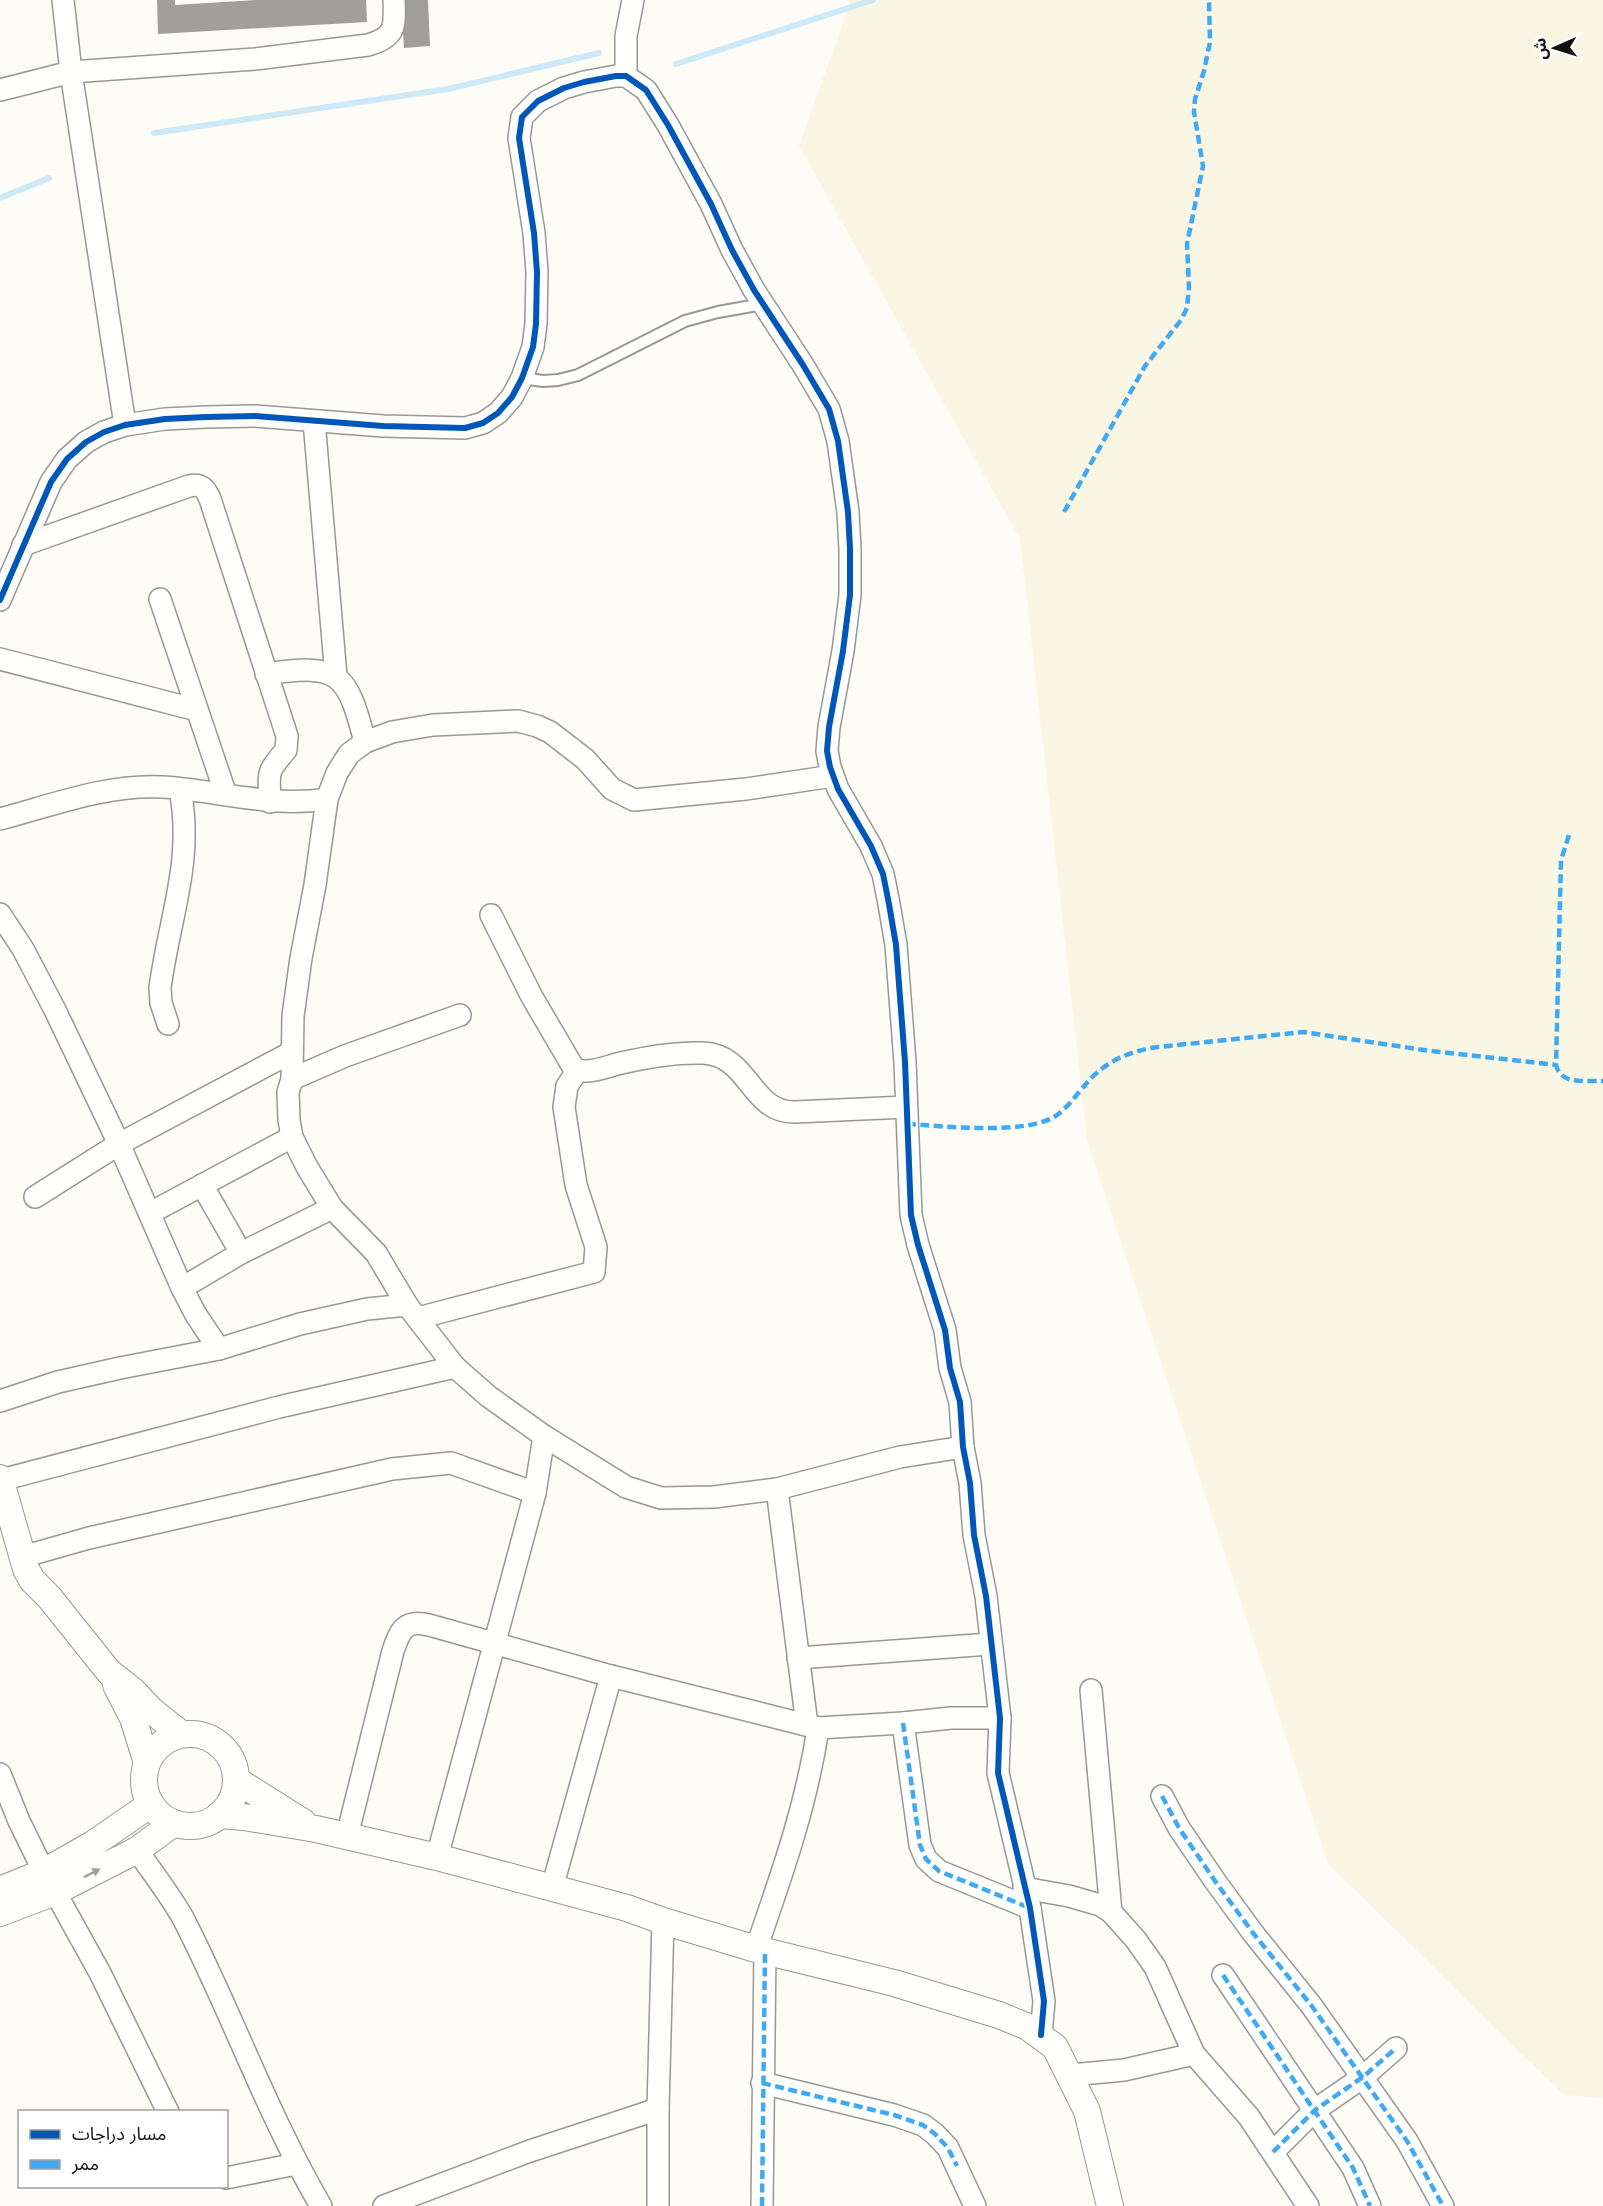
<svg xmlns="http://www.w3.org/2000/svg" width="1603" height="2206" viewBox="0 0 1603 2206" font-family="'Libre Baskerville','Noto Sans Arabic',serif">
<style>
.farmland{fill:#f9f7e4}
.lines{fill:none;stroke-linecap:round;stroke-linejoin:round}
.stream{stroke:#cde8f7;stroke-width:6}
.building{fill:#a19f9c}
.service-casing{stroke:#979795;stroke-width:14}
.minor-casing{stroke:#979795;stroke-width:24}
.tertiary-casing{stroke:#979795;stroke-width:28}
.service{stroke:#fffffe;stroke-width:10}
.minor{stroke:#fffffe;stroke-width:21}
.tertiary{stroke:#fffffe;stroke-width:26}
.quiet{stroke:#3fa9f5;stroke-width:4.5;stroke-dasharray:9 4.5;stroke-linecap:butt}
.cycleway-casing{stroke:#fff;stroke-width:10}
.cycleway{stroke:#0057b8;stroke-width:6}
.oneway{fill:#a0a09f}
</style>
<rect width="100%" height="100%" fill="#fdfcf7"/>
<polygon class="farmland" points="851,0 1603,0 1603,2098 1563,2095 1328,1863 1087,1140 1020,539 799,146"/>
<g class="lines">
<g class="stream">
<polyline points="676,64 873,0"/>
<polyline points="154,133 448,89 599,53"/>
<polyline points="0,198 49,178"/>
</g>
</g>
<g class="building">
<polygon points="157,0 175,0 175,5 257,0 366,0 367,22 158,34"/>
<polygon points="401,0 428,0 430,46 404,48"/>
</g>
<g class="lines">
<g class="service-casing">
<polyline id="service" points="522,378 543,381 558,380 578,375 685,321 718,312 763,304"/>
</g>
<g class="minor-casing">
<g id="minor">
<polyline points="63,0 71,72 125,425"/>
<polyline points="626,76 626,36 633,0"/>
<path d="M0 90 71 72 255 59 368 45C396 37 395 27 394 0"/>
<polyline points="314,421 336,676"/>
<path d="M23 545 189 486C201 483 206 489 210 499L287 736 286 750C266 773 269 771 270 802"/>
<polyline points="160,599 226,795"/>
<polyline points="0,600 51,482 67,459 86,442 104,432 125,425 165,419 206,417 255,416 383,426 465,428 483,423 498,413 512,397 522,378 533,347 536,324 537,272 534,233 519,138 522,117 538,101 564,88 584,82 616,76 626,76 646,90 668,125 711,204 732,250 754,290 803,365 829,409 838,441 848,512 850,549 850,595 843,651 829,727 827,751 830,767 838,789 871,846 883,874 889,904 896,945 905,1062 911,1215 918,1245 945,1330 950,1368 960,1402 963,1447 970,1483 974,1535 986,1596 1000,1718 998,1773 1030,1908 1044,2001 1041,2035"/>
<polyline points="0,659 197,710"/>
<path d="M266 674C339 663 347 672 365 742"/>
<polyline points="833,776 746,789 634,800 612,789 585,759 550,732 537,726 518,721 433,725 392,732 365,742 349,754 337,773 327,799 315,885 301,958 293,1016 292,1079 288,1092 289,1120 292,1137 307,1167 332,1208 376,1253 407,1305 455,1367 488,1396 544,1436 626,1487 661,1498 714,1497 777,1489 900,1457 963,1447"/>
<path d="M0 819C53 805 107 784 162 787 217 790 271 808 327 799"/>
<polyline points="0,914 23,949 55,1010 119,1144 182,1288 196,1315 219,1349"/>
<path d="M491 915 532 997 573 1067C577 1070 580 1071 585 1071 597 1071 609 1066 621 1063 647 1057 676 1052 703 1053 750 1055 750 1113 795 1112L906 1107"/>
<path d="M168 1024 161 1003 160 988C169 918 194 862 180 789"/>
<polyline points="292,1079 345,1056 460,1015"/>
<polyline points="35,1197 119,1144 292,1052"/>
<polyline points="150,1213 292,1137"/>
<polyline points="241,1253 332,1208"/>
<polyline points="182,1288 241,1253 202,1185"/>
<polyline points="418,1318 594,1272 596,1247 576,1185 564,1107 567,1086 578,1070"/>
<polyline points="0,1401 58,1382 120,1368 219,1349 300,1324 367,1309 407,1305"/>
<polyline points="1,1480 279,1407 455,1367"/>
<polyline points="777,1489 807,1725"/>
<polyline points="22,1557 89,1538 392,1469 451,1463 535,1493"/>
<polyline points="798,1658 990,1644"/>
<polyline points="1091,1690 1111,1912"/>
<polyline points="903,1723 920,1845 926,1859 939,1871 1030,1908"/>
<polyline points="0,1774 19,1821 44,1872 100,1973 168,2112"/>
<polyline points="1162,1796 1179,1828 1215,1881 1253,1933 1311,2005 1407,2141 1443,2206"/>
<path d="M347 1836 393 1651C400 1630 405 1619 429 1625L611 1676 818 1728 903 1723 951 1718H1000"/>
<path d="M137 1850C152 1872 170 1895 183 1918 232 2013 267 2114 321 2206"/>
<polyline points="437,1857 535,1493 544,1436"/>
<polyline points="552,1888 611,1676"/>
<polyline points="1024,1888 1069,1896 1100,1905 1111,1912 1136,1940 1155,1967 1194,2054 1249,2117 1308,2206"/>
<path d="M756 1949C781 1877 807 1804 818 1728"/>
<polyline points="1223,1975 1353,2168 1370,2206"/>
<polyline points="1071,2075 1124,2070 1194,2054"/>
<polyline points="762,2083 894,2115 923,2125 935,2134 948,2148 975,2206"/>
<polyline points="1273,2152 1315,2110 1363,2077 1396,2048"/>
<polyline points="226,2178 296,2164"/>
<polyline points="384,2206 530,2151 658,2109"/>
<polyline points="658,2206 658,2109 663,1921"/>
<polyline points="762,2206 765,1951"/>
</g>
</g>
<g class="tertiary-casing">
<g id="tertiary">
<polyline points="0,1478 26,1569 32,1580 49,1597 109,1672 132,1690 151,1710 181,1734"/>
<polyline points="116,1685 133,1718 147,1763"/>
<circle cx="190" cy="1780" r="46"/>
<polyline points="236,1780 303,1822"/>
<polyline points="219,1815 244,1817 316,1829 437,1857 627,1908 663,1921 756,1949 894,1983 999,2015 1028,2027 1055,2047 1087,2111 1110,2206"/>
<polyline points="0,1890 44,1872 93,1844 151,1804"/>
<polyline points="0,1913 55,1892 137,1850 174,1823"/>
</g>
</g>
<use href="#service" class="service"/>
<use href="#minor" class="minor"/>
<use href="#tertiary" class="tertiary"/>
<g class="quiet">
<polyline points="1064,512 1145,366 1181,320 1187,308 1189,288 1187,244 1203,166 1194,112 1195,99 1204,71 1210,42 1209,0"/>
<path d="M1569 835 1561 860 1556 1065C1561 1086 1586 1080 1603 1081"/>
<path d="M907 1124C944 1126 1023 1135 1054 1117 1067 1109 1076 1095 1086 1084 1105 1061 1130 1051 1158 1047L1303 1032 1431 1051 1556 1065"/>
<polyline points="903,1723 920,1845 926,1859 939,1871 1030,1908"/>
<polyline points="1162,1796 1179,1828 1215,1881 1253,1933 1311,2005 1407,2141 1443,2206"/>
<polyline points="1223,1975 1353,2168 1370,2206"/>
<polyline points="762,2083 894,2115 923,2125 935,2134 948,2148 957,2166"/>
<polyline points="1273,2152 1315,2110 1363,2077 1396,2048"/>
<polyline points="762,2206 765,1951"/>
</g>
<g class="cycleway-casing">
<polyline id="cycleway" points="0,600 51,482 67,459 86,442 104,432 125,425 165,419 206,417 255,416 383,426 465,428 483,423 498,413 512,397 522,378 533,347 536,324 537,272 534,233 519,138 522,117 538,101 564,88 584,82 616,76 626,76 646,90 668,125 711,204 732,250 754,290 803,365 829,409 838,441 848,512 850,549 850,595 843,651 829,727 827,751 830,767 838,789 871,846 883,874 889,904 896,945 905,1062 911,1215 918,1245 945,1330 950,1368 960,1402 963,1447 970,1483 974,1535 986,1596 1000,1718 998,1773 1030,1908 1044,2001 1041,2035"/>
</g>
<use href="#cycleway" class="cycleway"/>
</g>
<defs><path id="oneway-solid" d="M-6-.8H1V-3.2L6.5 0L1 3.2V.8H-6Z" transform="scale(1.5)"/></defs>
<use class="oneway" href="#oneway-solid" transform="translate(92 1873) rotate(-27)"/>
<rect x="18" y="2110" width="210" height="78" fill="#ffffff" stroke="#a0a0a0" stroke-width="1.5"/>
<rect x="30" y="2130" width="30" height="9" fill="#0057b8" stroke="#a0a0a0" stroke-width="1.5"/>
<text x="72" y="2140" font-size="18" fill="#111111">مسار دراجات</text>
<rect x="30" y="2160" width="30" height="9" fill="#3fa9f5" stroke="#a0a0a0" stroke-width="1.5"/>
<text x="72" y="2170" font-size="18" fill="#111111">ممر</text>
<g transform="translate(1555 48) rotate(267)" stroke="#ffffff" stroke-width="4.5" paint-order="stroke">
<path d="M0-4.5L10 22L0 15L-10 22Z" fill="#111111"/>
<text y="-9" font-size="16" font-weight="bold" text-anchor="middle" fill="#111111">ش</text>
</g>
</svg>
